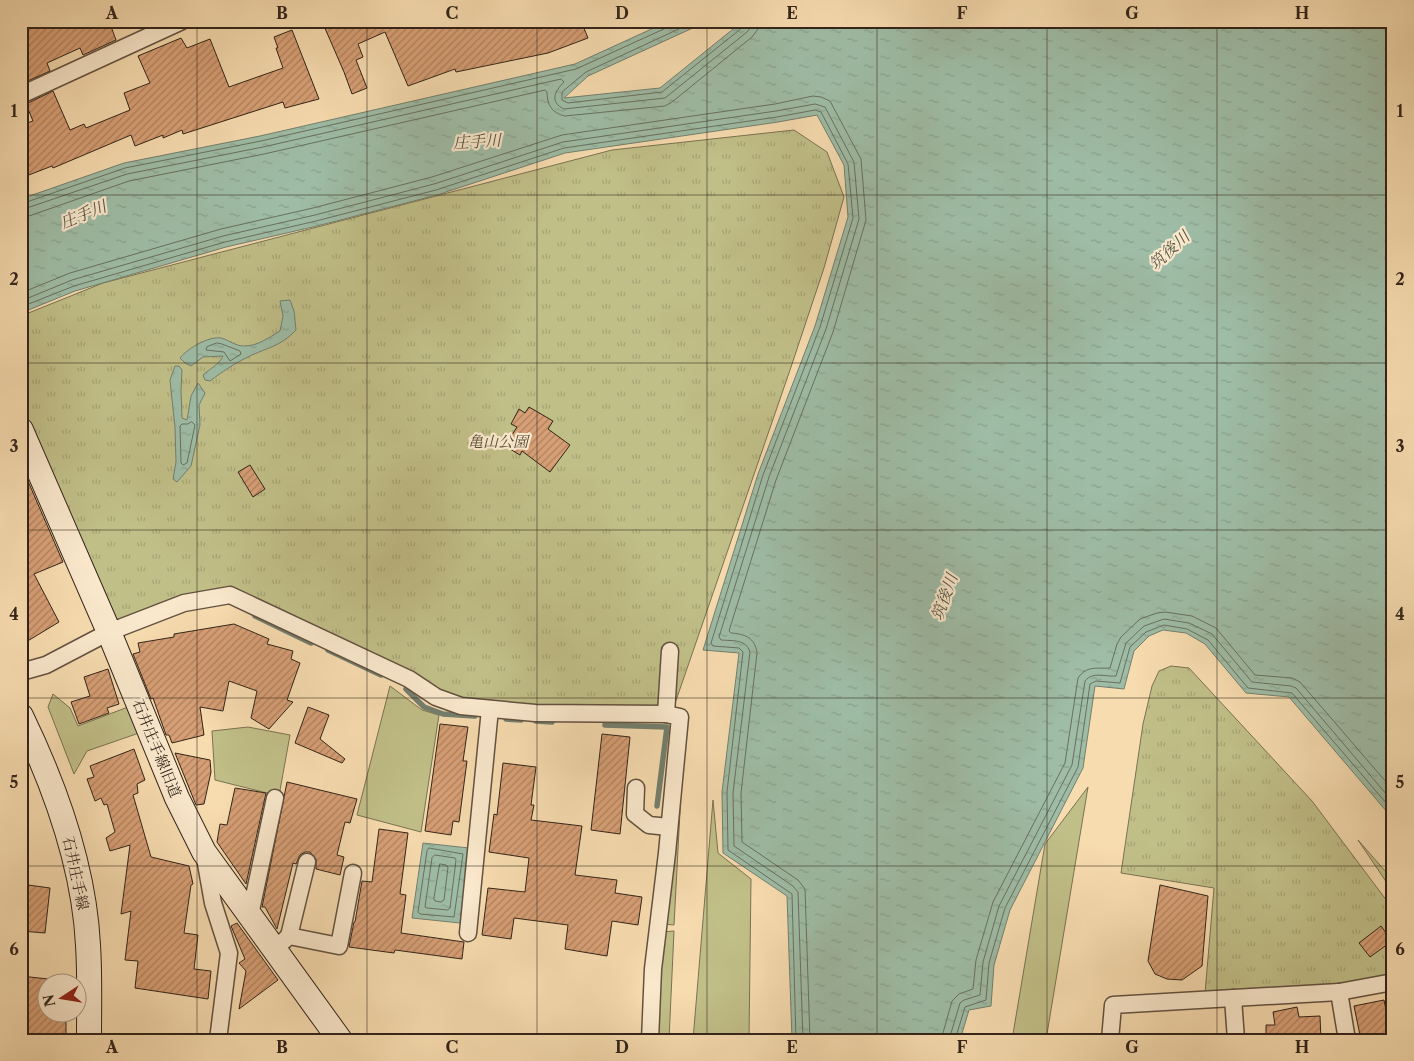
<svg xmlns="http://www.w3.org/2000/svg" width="1414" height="1061" viewBox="0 0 1414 1061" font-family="'Libre Caslon Text','Noto Serif JP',serif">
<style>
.green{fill:#c1bf88;stroke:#7a7251}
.park{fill:url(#park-tufts);stroke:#7a7251}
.water{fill:url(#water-ripples);stroke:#737f6e}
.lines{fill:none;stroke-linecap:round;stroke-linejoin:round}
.shore{stroke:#687060;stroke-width:1}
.stream{stroke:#737f6e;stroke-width:5.5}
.building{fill:url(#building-hatch);stroke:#32241a}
.street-casing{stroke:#635240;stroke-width:19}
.secondary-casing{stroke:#32241a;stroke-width:26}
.street{stroke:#fae8cc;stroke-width:16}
.secondary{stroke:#fae8cc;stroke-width:24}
.grid{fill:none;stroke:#32241a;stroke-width:1;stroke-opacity:0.55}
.labels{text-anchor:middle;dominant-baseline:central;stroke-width:4.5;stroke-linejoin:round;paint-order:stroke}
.park-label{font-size:15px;font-style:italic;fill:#564b36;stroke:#fae8cc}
.street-label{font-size:15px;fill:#32241a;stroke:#fae8cc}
.water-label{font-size:16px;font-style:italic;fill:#525244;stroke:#fae8cc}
.neatline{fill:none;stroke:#32241a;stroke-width:2}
.grid-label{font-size:16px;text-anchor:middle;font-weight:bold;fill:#32241a}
</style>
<defs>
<pattern id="park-tufts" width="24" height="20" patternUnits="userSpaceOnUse" patternTransform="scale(1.25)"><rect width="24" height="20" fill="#c1bf88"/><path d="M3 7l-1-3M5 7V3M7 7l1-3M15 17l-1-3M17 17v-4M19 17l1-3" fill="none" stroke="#a6a475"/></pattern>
<pattern id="water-ripples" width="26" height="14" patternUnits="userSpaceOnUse" patternTransform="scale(1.25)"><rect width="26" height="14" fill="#9ebca6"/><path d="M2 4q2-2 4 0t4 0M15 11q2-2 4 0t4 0" fill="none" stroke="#89a18e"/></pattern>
<pattern id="building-hatch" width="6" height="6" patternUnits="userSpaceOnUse" patternTransform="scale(1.25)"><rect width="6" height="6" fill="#d79f75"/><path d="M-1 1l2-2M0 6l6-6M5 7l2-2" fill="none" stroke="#af815f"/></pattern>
</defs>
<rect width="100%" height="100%" fill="#f7dcb0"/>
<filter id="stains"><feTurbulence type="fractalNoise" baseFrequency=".004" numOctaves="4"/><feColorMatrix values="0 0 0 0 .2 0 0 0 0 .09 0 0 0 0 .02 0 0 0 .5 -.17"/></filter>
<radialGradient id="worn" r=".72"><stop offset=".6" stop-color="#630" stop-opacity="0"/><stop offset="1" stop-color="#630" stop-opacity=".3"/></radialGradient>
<g class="green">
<polygon points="390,686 422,710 439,715 421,832 357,815"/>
<polygon points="53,694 70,708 78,726 128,707 139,733 87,751 74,774 48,707"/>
<polygon points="248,727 290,735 279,796 215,780 212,731"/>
<polygon points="1088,787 1046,1040 1012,1040 1045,844"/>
<polygon points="675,793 681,793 674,925 663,924"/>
<polygon points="713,800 718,853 751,879 749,1040 693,1040"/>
<polygon points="1358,840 1393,880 1393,892"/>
<polygon points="674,931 669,1040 656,1040 662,932"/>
</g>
<g class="park">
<polygon points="794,130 827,152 844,197 824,268 790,370 671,715 460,701 230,595 109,632 21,430 21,316 103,283 612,150"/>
<polygon points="1171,666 1189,668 1312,801 1393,909 1393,977 1327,988 1205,993 1214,888 1121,873 1143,724 1152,686 1159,671"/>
</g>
<g class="water">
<polygon points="669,21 708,21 588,76 564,98 660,88 743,21 1393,21 1393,819 1289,697 1246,693 1205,644 1186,633 1163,630 1149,636 1134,651 1124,689 1095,686 1083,768 1010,910 994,965 991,1006 969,1010 960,1040 792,1040 787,896 723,853 722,792 739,653 703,650 758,474 815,326 848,217 844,165 817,115 778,122 565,153 437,195 317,226 226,247 75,291 21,313 21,199 124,163 260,136 575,64"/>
<path d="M290 300 294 311 296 330C280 347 268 347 248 357 235 363 222 372 210 381L205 380 203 375C209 369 219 365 223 356L203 357 191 366 185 363 180 358C188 348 209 336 221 338 229 340 235 346 244 346 258 346 268 338 280 331L283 316 280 301Z"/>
<polygon points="175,366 179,366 182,370 181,391 182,418 187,420 191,396 198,383 205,393 199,405 200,425 191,466 177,482 173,479 176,462 175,428 170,380"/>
<polygon points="423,843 469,848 460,923 412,918"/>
</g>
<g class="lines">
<g class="shore">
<polyline points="696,21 586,72 562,92 562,100 568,103 662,92 743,27 745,21"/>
<polyline points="21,204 125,168 261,141 576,69 666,28 669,25 670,21"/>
<path d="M21 210 127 174 263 147 561 79 564 82C555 91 549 102 564 109L665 98 747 32 751 27 752 21"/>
<path d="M21 217 29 216 129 181 264 154 545 90 547 92C547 105 552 113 565 116L665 106 672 102 752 37 758 29 759 21"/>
<path d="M21 293 70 273 221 229 313 208 432 177 562 135 775 104 813 96 821 97 830 101 861 159 866 220 833 332 776 480 729 631 731 633C744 634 755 637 757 653L741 793 742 842 798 880 805 889 810 1040"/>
<path d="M21 301 72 280 223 236 315 215 434 184 563 142 776 111 815 104 825 107 854 162 859 219 826 329 769 477 719 637 721 640C733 641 746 639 750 652L733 793 734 846 793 886 798 892 803 1040"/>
<polyline points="21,307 74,286 225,242 316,221 436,190 564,148 777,117 815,110 821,112 848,164 853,218 820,327 763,475 711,643 713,646 739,648 743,652 727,792 728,850 792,894 796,1040"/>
<polygon points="217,343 222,344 240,351 241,354 230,361 224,352 206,350 207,347"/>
<polygon points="192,422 195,425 187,463 183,465 181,463 180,426 182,424 187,424"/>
<polygon points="429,848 463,854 454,917 420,914 418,912 427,851"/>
<polygon points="435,855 455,858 456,860 450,908 448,910 427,908 425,907 432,858"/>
<polygon points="440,864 446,865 448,867 444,900 441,902 435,901 434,899"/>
<path d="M941 1040 952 1001 959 994 973 989 976 960 993 902 1065 763 1078 678C1087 665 1097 669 1110 668L1117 644 1121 637 1140 619 1157 613 1165 612 1192 616 1216 628 1255 675 1292 678 1300 682 1393 790"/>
<path d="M949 1040 960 1003 964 1000 980 995 983 962 999 906 1072 765 1085 681C1093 671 1104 677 1116 676L1126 643 1144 626 1164 619 1189 623 1212 634 1252 682 1291 686 1296 688 1393 802"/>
<polyline points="955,1040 965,1007 986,1000 989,963 1005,908 1078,767 1090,684 1096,681 1120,683 1130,647 1146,632 1164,625 1187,629 1208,640 1248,688 1292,693 1393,811"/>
</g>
<g class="stream">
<polyline points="255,616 311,643"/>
<polyline points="328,650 381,675"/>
<polyline points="406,689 424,707 443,714 475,716"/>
<polyline points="506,719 521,720"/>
<polyline points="536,721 552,722"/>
<polyline points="605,725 667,727 657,806"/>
</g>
</g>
<g class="building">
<polygon points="21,21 109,21 116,40 83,55 80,48 47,63 50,71 21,84"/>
<polygon points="334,21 581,21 588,38 548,53 456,72 455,69 408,86 385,32 358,44 363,57 356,60 367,88 352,94 344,72 324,26"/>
<polygon points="292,30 319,99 285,108 283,102 183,134 182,130 163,138 163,135 135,146 131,135 53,168 52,166 21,178 21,125 33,121 26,104 53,91 70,130 84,124 86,128 130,110 124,93 150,83 138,56 181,38 187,48 210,39 229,87 283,68 276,48 278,48 274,37"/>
<polygon points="529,407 553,421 548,429 570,445 550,472 522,451 520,455 505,446 517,427 511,424 519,409 525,413"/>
<polygon points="21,465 63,562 34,574 59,622 21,645"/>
<polygon points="250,465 265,489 253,497 238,472"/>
<polygon points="234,624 269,639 267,644 293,651 291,659 300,663 287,700 293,702 269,729 251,718 257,691 229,681 223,711 200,707 204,735 172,743 169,735 166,735 153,698 151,699 133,654 140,652 138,643 174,637 174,634"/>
<polygon points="108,669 119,704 107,708 109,713 79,724 71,702 90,696 84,677"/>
<polygon points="308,707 329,715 320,739 345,759 342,763 295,743"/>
<polygon points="440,724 468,727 463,761 467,761 459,822 453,821 451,835 425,831"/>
<polygon points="602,734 630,737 620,834 591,830"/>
<polygon points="134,749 145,780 137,784 138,793 133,795 151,857 189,866 193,884 191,885 184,933 198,935 194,969 211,971 208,999 135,988 138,961 125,960 131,911 121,914 130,845 110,851 106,838 115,832 107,804 104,805 101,798 95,801 87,779 94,777 90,766"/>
<polygon points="175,753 210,760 211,772 204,804 196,805"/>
<polygon points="503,763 536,767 531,805 534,805 531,820 582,826 575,875 617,880 615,893 642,897 638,925 612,921 607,956 565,949 568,925 514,918 511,939 482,935 488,888 525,892 529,858 489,852 494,814 497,815"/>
<polygon points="287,782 357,799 350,823 345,822 337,855 344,857 340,875 316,869 316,859 310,852 305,852 300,855 296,864 293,863 277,929 265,907 262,907"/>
<polygon points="235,788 266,793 246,884 217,842 220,824 227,825"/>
<polygon points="379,829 408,833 400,894 406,895 401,933 464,942 462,959 395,950 394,953 349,947 354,922 355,922 362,881 372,882"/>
<polygon points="21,884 50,888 45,933 21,931"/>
<polygon points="1160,885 1208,896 1202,966 1182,980 1167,979 1155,974 1148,961"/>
<polygon points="237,923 278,980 239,1009 246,971 239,963 245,959 231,926"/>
<polygon points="1381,926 1392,941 1370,957 1359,943"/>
<polygon points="21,976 48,979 48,1014 66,1014 66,1040 21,1040"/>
<polygon points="1384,1000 1392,1040 1361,1040 1354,1006"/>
<polygon points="1297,1007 1299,1017 1320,1016 1321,1040 1266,1040 1266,1025 1275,1025 1273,1012"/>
</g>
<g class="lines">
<g class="street-casing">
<g id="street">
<polyline points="21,95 182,21"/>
<polyline points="21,672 46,665 109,632 184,603 230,595 409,679 436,697 461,706 535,713 666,714 680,717 667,853 653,969 650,1040"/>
<polyline points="666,714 670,651"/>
<polyline points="636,788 635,814 649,825 669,827"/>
<polyline points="205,858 213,903 229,953 218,1040"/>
<polyline points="250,915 275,798"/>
<polyline points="468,933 490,709"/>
<polyline points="289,936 307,862"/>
<polyline points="275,949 289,936 339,946 353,873"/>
<polyline points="1339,992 1347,1040"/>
<polyline points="1233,998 1236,1040"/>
<polyline points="1110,1040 1113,1005 1339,992 1393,982"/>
</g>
</g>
<g class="secondary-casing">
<g id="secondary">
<polyline points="21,430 109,632 177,798 204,852 340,1040"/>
<path d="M21 716C55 786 84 866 88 945 90 976 89 1008 89 1040"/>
</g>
</g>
<use href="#street" class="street"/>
<use href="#secondary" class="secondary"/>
</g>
<path class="grid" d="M197 21V1040M367 21V1040M537 21V1040M707 21V1040M877 21V1040M1047 21V1040M1217 21V1040M21 195H1393M21 363H1393M21 530H1393M21 698H1393M21 866H1393"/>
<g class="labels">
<g class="park-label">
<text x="498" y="441">亀山公園</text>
</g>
<g class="street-label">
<text transform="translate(157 748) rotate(68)">石井庄手線旧道</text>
<text transform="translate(76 873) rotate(78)">石井庄手線</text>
</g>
<g class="water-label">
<text transform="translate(477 141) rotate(-3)">庄手川</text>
<text transform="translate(83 214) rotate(-22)">庄手川</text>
<text transform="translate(1169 250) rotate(-43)">筑後川</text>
<text transform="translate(944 597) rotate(-70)">筑後川</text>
</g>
</g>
<rect width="1414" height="1061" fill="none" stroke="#f7dcb0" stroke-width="55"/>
<g transform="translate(62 998) rotate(258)"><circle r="24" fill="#fae8cc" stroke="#aa9a85"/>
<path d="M0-4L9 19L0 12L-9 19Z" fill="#8f2418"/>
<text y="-8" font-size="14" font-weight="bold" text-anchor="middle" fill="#32241a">N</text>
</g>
<rect x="28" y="28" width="1358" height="1006" class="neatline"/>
<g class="grid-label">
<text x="112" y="19">A</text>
<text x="282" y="19">B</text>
<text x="452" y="19">C</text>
<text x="622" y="19">D</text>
<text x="792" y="19">E</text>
<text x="962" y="19">F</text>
<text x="1132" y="19">G</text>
<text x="1302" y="19">H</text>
<text x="14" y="117">1</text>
<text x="1400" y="117">1</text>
<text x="14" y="285">2</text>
<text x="1400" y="285">2</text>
<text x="14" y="452">3</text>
<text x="1400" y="452">3</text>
<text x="14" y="620">4</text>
<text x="1400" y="620">4</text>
<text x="14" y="788">5</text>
<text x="1400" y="788">5</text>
<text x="14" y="955">6</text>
<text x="1400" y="955">6</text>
<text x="112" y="1053">A</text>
<text x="282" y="1053">B</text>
<text x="452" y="1053">C</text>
<text x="622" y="1053">D</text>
<text x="792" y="1053">E</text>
<text x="962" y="1053">F</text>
<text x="1132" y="1053">G</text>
<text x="1302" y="1053">H</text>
</g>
<rect width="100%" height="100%" filter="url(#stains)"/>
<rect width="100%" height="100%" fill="url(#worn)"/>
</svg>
